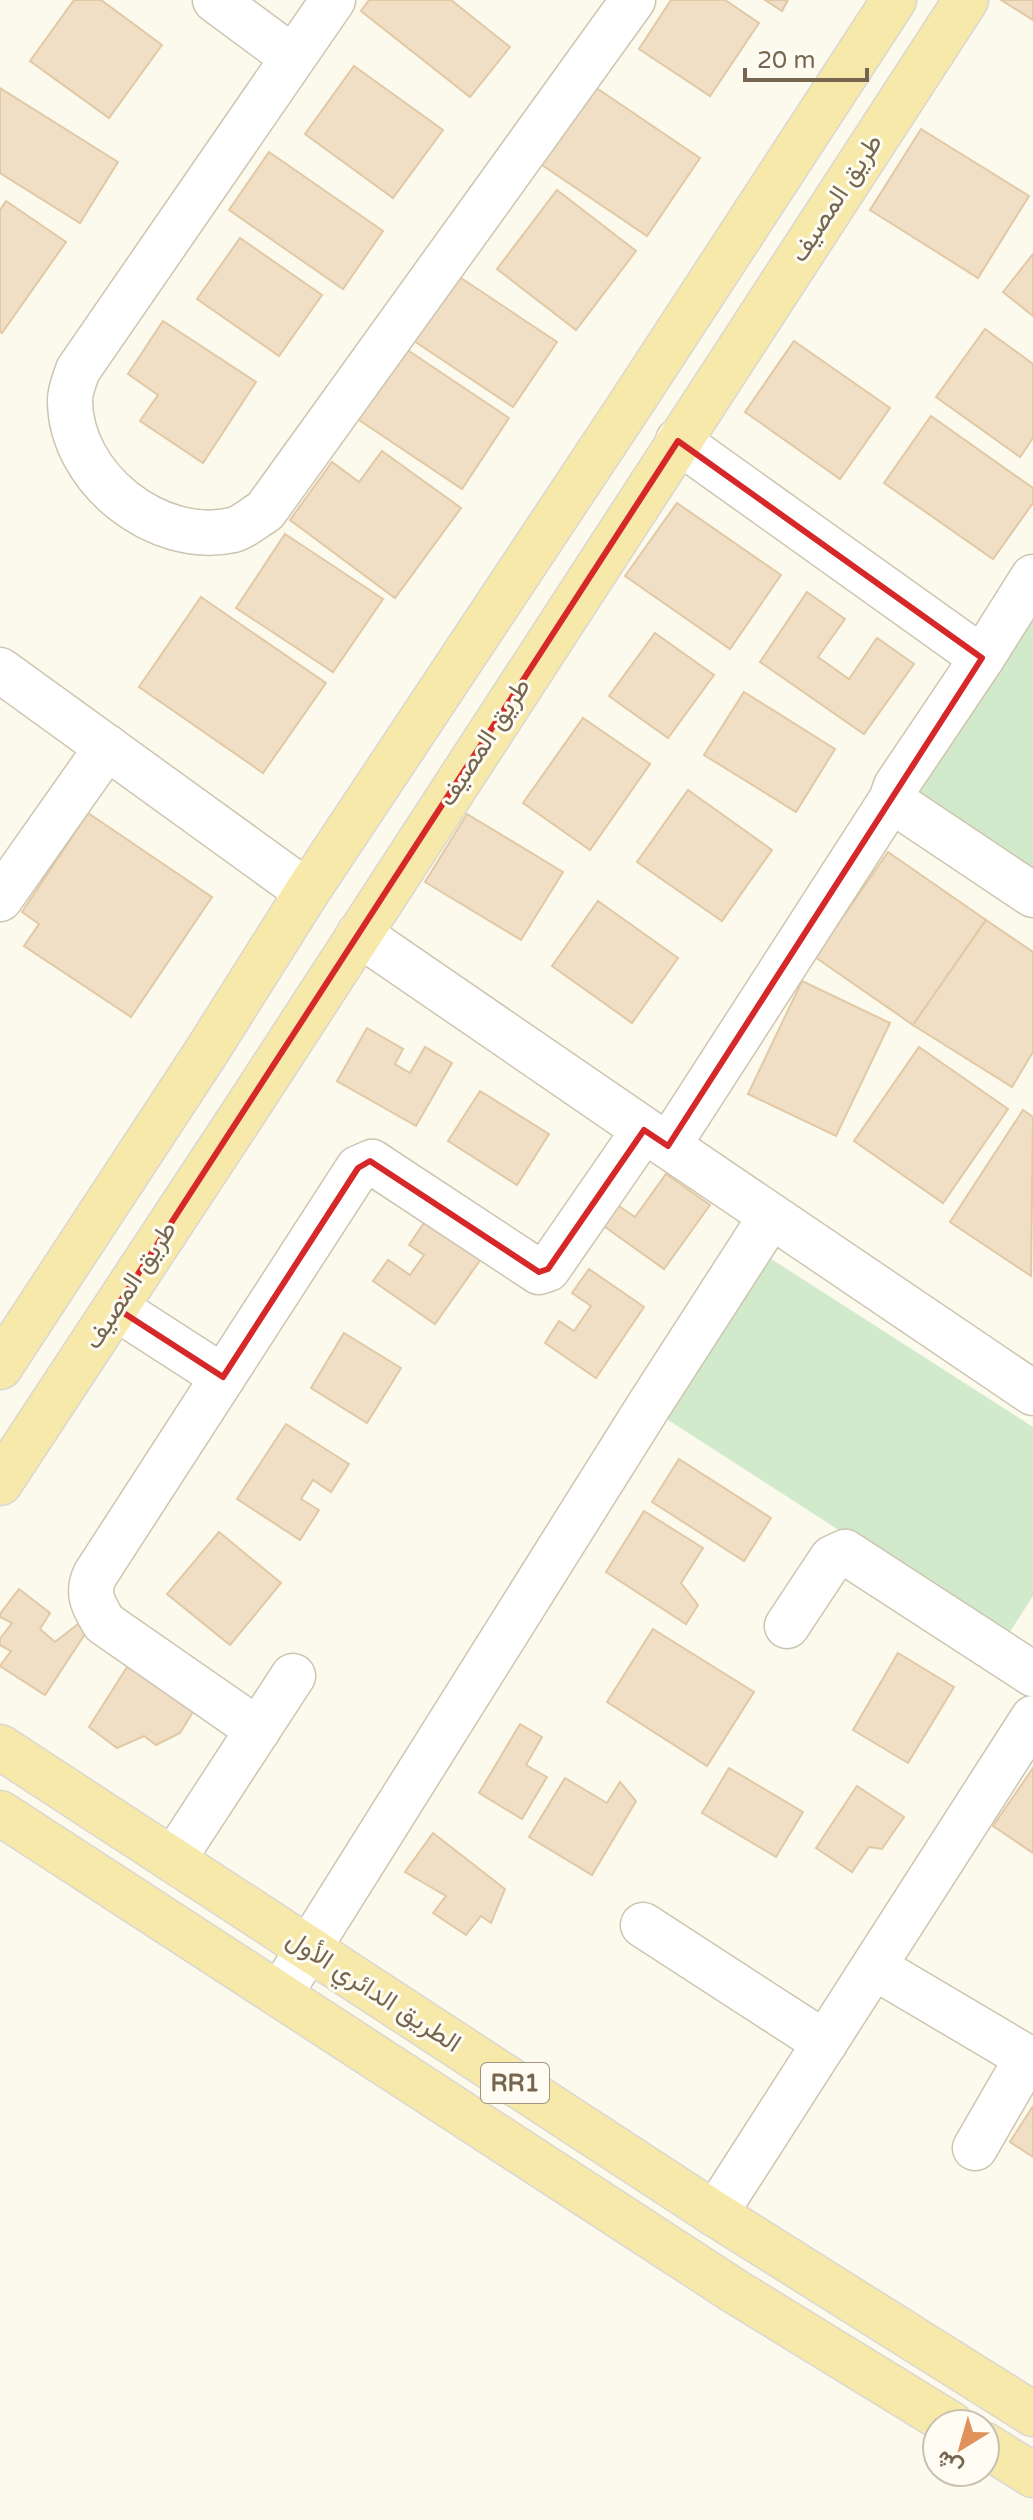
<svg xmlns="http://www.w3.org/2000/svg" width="1033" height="2520" viewBox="0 0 1033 2520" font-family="'Varela Round',Vazirmatn,sans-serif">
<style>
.green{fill:#d1eacb}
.building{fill:#f0dfc5;stroke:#e2c9a6;stroke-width:2}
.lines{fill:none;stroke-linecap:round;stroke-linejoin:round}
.minor-casing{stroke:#cec5b1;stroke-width:47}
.primary-casing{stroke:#dcd7d1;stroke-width:47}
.minor{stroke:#fff;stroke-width:44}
.primary{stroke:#f6e9a9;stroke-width:44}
.marked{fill:none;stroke:#d62828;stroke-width:6;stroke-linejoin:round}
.labels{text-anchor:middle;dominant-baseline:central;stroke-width:6;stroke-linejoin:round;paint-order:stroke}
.shield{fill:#fefcf3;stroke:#a09380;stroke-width:2}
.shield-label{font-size:24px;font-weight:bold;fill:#77664f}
.street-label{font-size:26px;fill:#77664f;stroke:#fefcf3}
</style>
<rect width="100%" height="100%" fill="#fcf9ed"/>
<g class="green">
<polygon points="1033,576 1033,875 896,786"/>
<polygon points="751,1246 1033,1427 1033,1596 1006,1638 648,1407"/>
</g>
<g class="building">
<polygon points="74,0 101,0 162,45 109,118 30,61"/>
<polygon points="369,0 451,0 510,47 470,97 361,11"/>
<polygon points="671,0 725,0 759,23 710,96 639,49"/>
<polygon points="765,0 788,0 782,11"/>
<polygon points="1001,0 1033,0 1033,20"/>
<polygon points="354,66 443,130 393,198 305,134"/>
<polygon points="592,85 700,158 647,236 539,163"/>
<polygon points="0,88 118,162 80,223 0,173"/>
<polygon points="921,129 1029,196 978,278 870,210"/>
<polygon points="269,152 383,231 343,289 229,210"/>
<polygon points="557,190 636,251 576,330 497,269"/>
<polygon points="6,201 66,242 2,333 0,332 0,210"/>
<polygon points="240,238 322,295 279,356 197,299"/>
<polygon points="1033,254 1033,316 1003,292"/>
<polygon points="458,276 557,342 513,407 414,341"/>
<polygon points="163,321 256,382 203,463 140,421 158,395 128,374"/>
<polygon points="985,329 1033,364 1033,438 1020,457 936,397"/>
<polygon points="794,341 890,408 840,479 745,412"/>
<polygon points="403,347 509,418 462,489 356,418"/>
<polygon points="931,416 1033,488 1033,503 993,559 884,483"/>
<polygon points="382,451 461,508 395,598 290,520 332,462 359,482"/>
<polygon points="677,503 781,575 730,649 625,576"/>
<polygon points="285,534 383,599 333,672 236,608"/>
<polygon points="807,592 845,619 818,657 849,679 877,638 914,664 864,734 760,662"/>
<polygon points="201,597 326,683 263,773 139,687"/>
<polygon points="655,633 714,675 668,738 609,696"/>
<polygon points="744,692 835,749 796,812 704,755"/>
<polygon points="583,718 650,764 590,850 523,803"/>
<polygon points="688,790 772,850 722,921 637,862"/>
<polygon points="88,813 212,897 131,1017 24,946 39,924 22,912"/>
<polygon points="467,814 563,872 521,940 425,882"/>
<polygon points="888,852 986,920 913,1025 815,957"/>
<polygon points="598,901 678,958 632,1023 552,966"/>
<polygon points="986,920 1033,952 1033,1052 1012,1087 913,1025"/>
<polygon points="802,981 890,1023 836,1136 748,1094"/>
<polygon points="367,1028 403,1049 395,1064 410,1073 425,1047 452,1063 416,1126 337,1081"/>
<polygon points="919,1047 1008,1109 943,1203 854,1141"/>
<polygon points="480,1091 549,1134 517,1185 448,1141"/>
<polygon points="1023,1110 1033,1117 1031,1276 950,1222"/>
<polygon points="666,1174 710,1205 664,1269 601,1224 616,1204 635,1217"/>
<polygon points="426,1220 481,1259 435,1324 373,1281 388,1260 410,1275 424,1255 409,1245"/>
<polygon points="589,1269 644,1307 596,1378 545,1343 559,1321 574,1331 591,1306 572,1293"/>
<polygon points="344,1333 401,1368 367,1423 311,1388"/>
<polygon points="286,1424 349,1464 331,1492 313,1480 301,1499 319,1510 300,1540 237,1499"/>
<polygon points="679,1459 771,1518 744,1561 652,1502"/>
<polygon points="644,1511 703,1548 681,1583 698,1605 686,1624 606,1572"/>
<polygon points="219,1532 281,1583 230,1645 167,1594"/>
<polygon points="19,1589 50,1613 40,1629 55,1642 78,1624 87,1631 45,1695 0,1666 11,1651 0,1645 0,1639 12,1623 0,1617 0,1614"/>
<polygon points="653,1629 754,1692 707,1766 607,1702"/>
<polygon points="898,1653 954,1687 908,1763 853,1730"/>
<polygon points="127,1667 196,1707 180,1733 156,1745 144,1736 117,1748 89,1727"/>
<polygon points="520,1724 542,1737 526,1765 547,1777 522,1819 479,1793"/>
<polygon points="729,1768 803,1812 776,1857 702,1813"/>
<polygon points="1033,1768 1033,1853 993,1826"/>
<polygon points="565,1778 607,1803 620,1782 636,1801 592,1875 529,1837"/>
<polygon points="857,1786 904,1817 882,1849 869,1847 852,1872 816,1848"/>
<polygon points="433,1833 505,1889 491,1923 481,1916 466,1935 433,1913 446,1896 405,1872"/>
<polygon points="1033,2106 1033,2157 1010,2142"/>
</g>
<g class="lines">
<g class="minor-casing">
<g id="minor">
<polyline points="215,0 292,57"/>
<path d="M333 0 78 370C75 379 70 390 70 400 70 478 157 547 233 530 244 527 255 517 265 511L633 0"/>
<polyline points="678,441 982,658"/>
<polyline points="0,670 307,892"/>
<polyline points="891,800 1033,895"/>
<polyline points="0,899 107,747"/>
<polyline points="359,934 668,1146 1033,1393"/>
<polyline points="668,1146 891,800 896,786 982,658 1033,577"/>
<polyline points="116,1308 223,1377"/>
<polyline points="787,1626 832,1558 845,1552 1033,1674"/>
<path d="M258 1730 104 1623C94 1606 86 1594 95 1575L358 1168 372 1162 539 1272 548 1269 644 1130"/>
<polyline points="173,1860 293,1676"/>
<polyline points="643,1925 825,2043"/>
<polyline points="874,1967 1033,2061"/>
<polyline points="280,1994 648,1407 771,1216"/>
<polyline points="975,2148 1027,2058"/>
<polyline points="715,2214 1033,1718"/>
</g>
</g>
<g class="primary-casing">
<g id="primary">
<polyline points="0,1367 207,1051 307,892 632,402 894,0"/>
<polyline points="0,1483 250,1103 966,0"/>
<polyline points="0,1747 715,2214 1033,2414"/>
<polyline points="0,1813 736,2292 951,2424"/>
<polyline points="985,2445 1033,2475"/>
</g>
</g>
<use href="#minor" class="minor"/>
<use href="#primary" class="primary"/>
</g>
<path class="marked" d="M678 441 982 658 668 1146 644 1130 548 1269 539 1272 370 1161 358 1168 223 1377 116 1308Z"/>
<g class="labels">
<rect class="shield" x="481" y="2063" width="68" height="40" rx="6"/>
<g class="shield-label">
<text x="515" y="2083">RR1</text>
</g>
<g class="street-label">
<text transform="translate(836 198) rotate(-57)">طريق المصيف</text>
<text transform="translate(484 742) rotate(-57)">طريق المصيف</text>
<text transform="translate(130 1285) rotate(-57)">طريق المصيف</text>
<text transform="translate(374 1991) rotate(33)">الطريق الدائري الأول</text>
</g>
</g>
<g transform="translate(961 2448) rotate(217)"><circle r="38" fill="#fefcf3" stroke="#c8c0b1" stroke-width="2"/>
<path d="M0-6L14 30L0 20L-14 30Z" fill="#df9259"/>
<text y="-12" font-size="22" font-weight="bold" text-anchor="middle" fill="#77664f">ش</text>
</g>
<path d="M745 68v12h122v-12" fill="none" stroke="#77664f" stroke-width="4"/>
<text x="757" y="68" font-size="24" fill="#77664f" stroke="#fefcf3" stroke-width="6" paint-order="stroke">20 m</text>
</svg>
